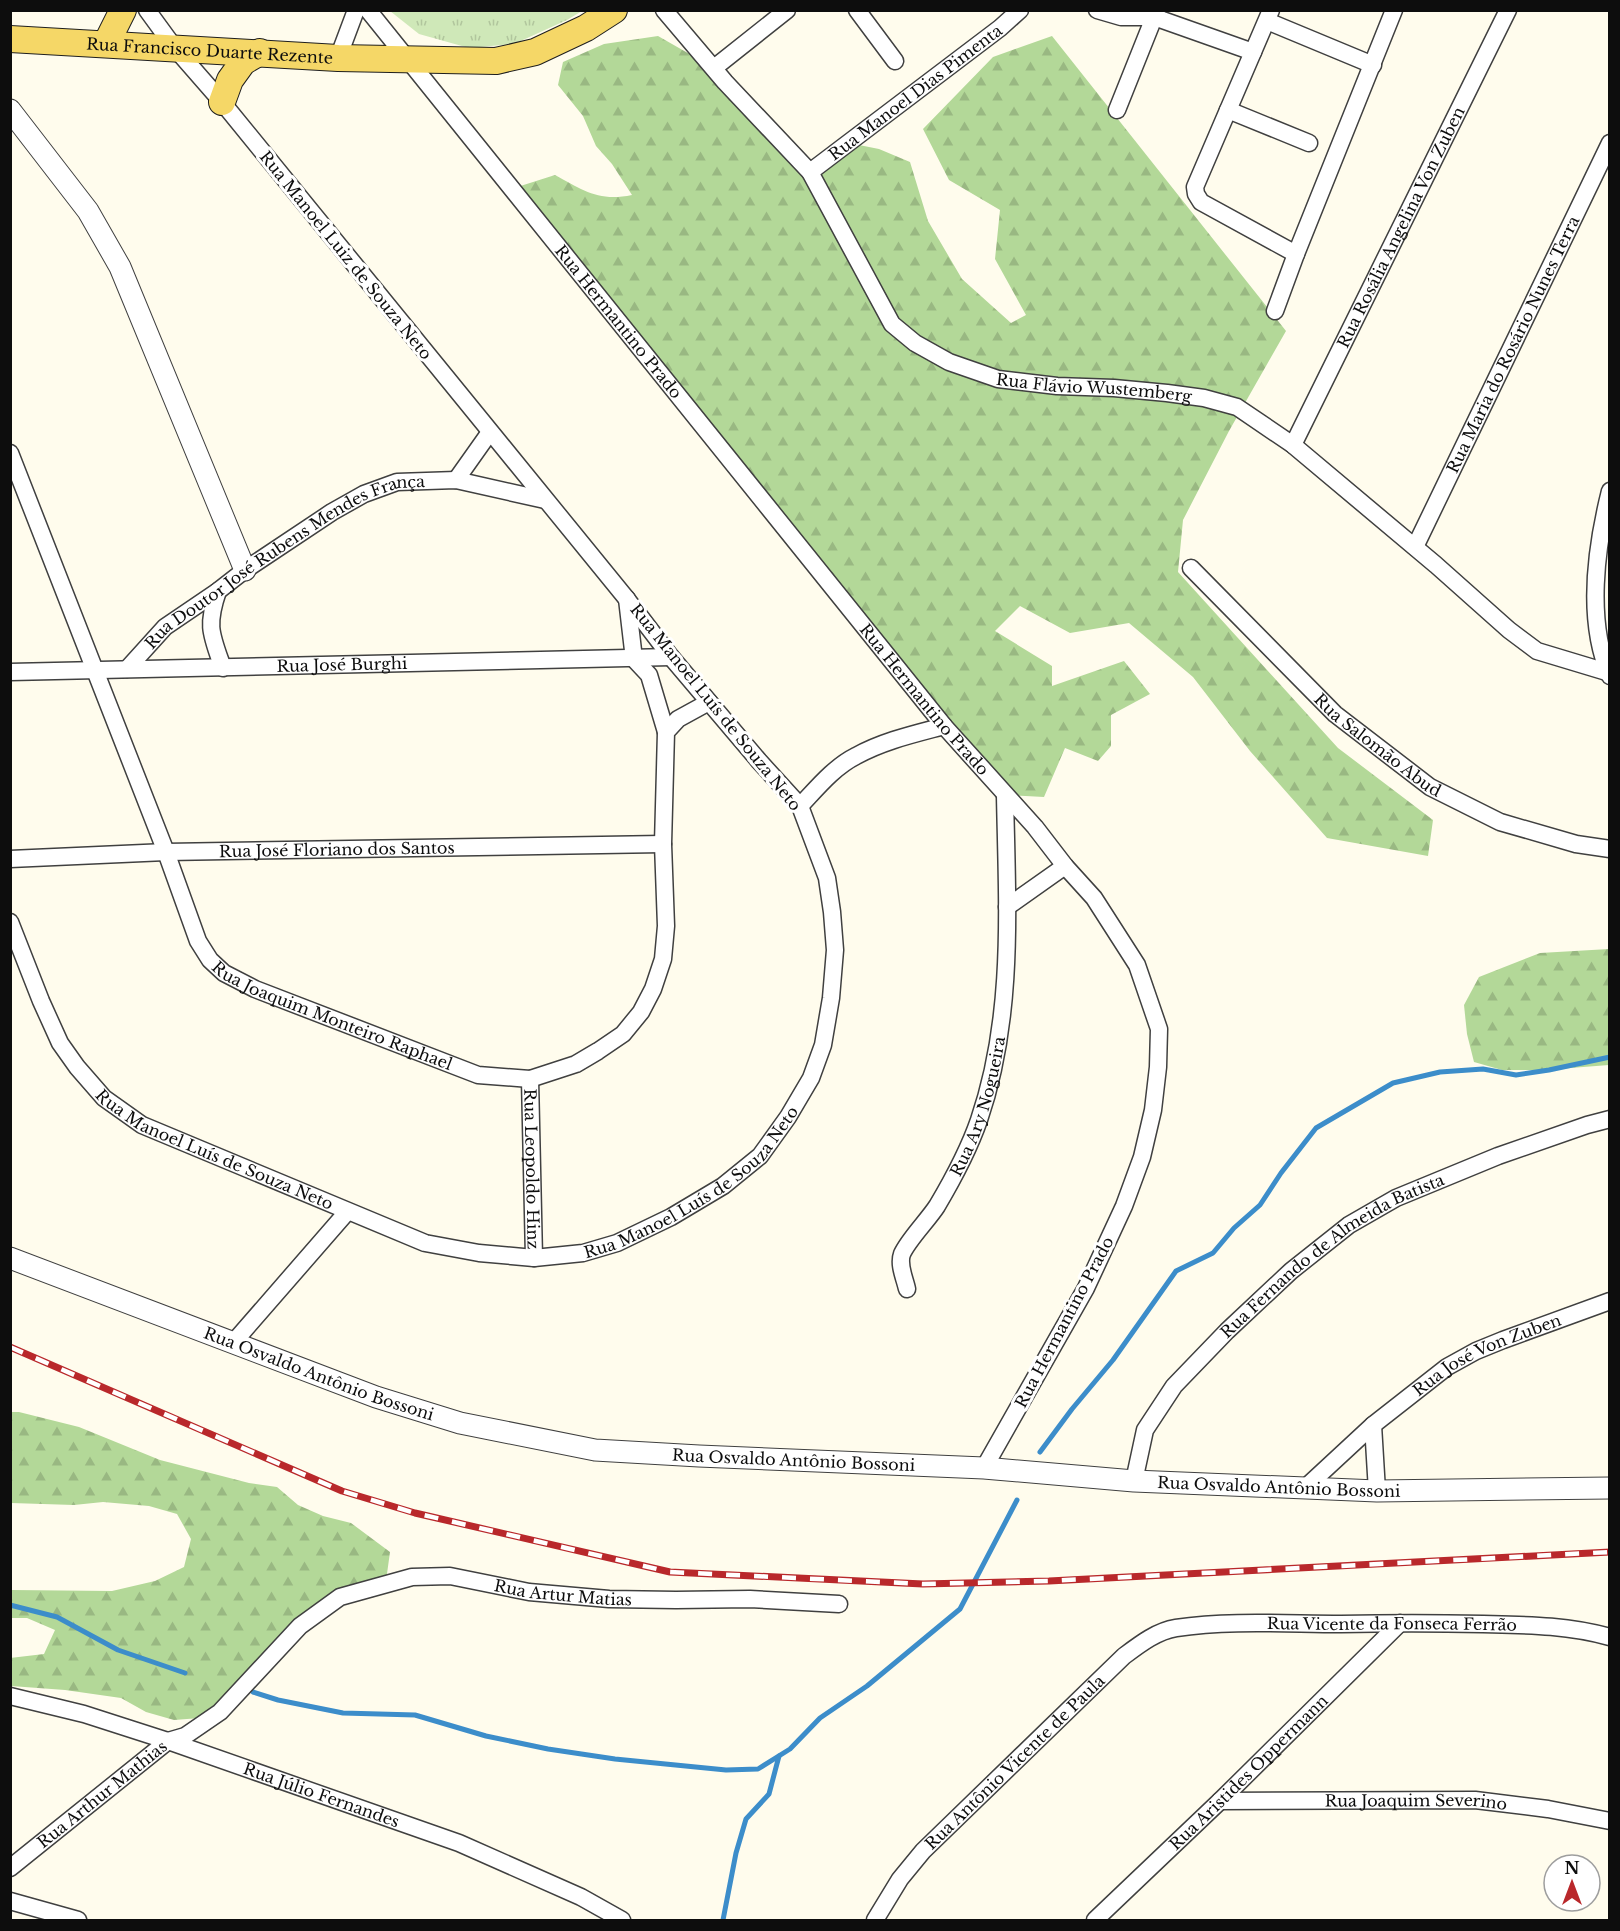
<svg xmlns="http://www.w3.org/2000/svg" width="1620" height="1931" viewBox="0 0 1620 1931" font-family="'Libre Baskerville',serif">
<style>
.forest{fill:url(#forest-firs)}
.park{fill:url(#park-tufts)}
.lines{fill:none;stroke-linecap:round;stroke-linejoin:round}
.stream{stroke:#3c8dca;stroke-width:5}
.minor-casing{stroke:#404040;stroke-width:19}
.tertiary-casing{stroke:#404040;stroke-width:23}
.primary-casing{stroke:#1e1e1e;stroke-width:28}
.minor{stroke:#fff;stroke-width:16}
.tertiary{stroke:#fff;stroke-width:21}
.primary{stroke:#f5d767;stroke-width:26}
.rail-casing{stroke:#b9282b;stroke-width:7}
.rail{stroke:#fff;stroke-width:4.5;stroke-dasharray:14;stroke-linecap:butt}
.labels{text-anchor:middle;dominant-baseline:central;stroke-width:6;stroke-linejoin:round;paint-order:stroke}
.street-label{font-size:16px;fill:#0d0d0d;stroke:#fff}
</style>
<defs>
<pattern id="forest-firs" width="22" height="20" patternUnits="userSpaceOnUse" patternTransform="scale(1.5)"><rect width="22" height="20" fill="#b3d898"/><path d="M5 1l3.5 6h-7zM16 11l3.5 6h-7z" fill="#99b882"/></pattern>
<pattern id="park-tufts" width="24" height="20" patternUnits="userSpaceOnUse" patternTransform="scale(1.5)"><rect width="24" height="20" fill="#cfe8b8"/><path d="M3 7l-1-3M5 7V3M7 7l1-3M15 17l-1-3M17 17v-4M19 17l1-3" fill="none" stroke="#b1c69d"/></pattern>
</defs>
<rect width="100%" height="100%" fill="#fffced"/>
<g class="forest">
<path d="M658 36 714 68 810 172 849 143 879 149 910 162 928 221 962 279 1011 323 1026 315 995 259 1000 210 949 180 923 129 993 57 1052 36 1286 331 1229 431 1183 520 1178 572 1338 748 1433 820 1428 856 1327 838 1250 751 1193 677 1129 623 1070 633 1020 606 995 631 1052 666V686L1124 661 1150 694 1111 715V746L1098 761 1065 748 1044 797 1005 795 511 189 555 175C583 190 598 202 632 195L612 164 596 146 583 116 558 85 563 62 604 44Z"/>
<polygon points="1609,949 1609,1065 1545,1070 1502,1070 1474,1062 1467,1034 1464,1005 1479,977 1540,953"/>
<polygon points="11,1412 19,1412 79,1427 160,1460 249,1483 277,1487 298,1505 323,1516 351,1523 390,1552 386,1581 311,1615 213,1717 174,1720 146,1712 121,1698 65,1690 11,1686 10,1658 44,1654 55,1630 27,1618 11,1618 11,1590 112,1591 155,1581 184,1567 191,1539 177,1514 149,1506 103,1502 74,1505 11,1503"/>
</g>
<polygon class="park" points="390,11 582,11 567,20 514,44 469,48 419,34"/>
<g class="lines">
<g class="stream">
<polyline points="1040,1452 1072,1409 1113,1360 1176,1271 1213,1253 1234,1228 1260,1205 1281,1173 1316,1128 1393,1083 1440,1072 1483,1069 1516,1075 1549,1070 1610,1057"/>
<polyline points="10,1605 57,1617 118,1650 185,1673"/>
<polyline points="253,1692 278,1700 343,1713 415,1715 486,1736 548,1749 615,1759 726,1770 758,1769 790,1749 820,1718 867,1686 960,1609 1017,1500"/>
<polyline points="723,1920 736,1853 746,1819 769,1794 779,1756"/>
</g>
<g class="minor-casing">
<g id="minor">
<path id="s1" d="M368 10 944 726 1035 827 1065 866 1094 898 1137 965 1159 1029 1158 1067 1153 1110 1142 1157 1124 1206 1086 1288 984 1468"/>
<path id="s2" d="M664 10 725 82 810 172 892 324 915 343 949 362 998 379 1057 386 1114 388 1167 393 1204 398 1237 407 1293 445 1436 565 1509 630 1537 651 1610 673"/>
<polyline points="857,10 895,61"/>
<polyline points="1097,10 1121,17 1154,17 1253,52"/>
<polyline points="1271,10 1195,187 1196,194 1201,202 1296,254"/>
<polyline points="1267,21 1373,65"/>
<polyline points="338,58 356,10"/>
<polyline points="714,68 787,10"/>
<polyline points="1117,110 1157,10"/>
<polyline points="1228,110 1309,143"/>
<path id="s3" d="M810 172 1000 28 1020 10"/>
<polyline points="1275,311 1296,254 1394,10"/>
<path id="s4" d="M1293 445 1508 10"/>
<path id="s5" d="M10 453 166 852 198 941 210 960 224 973 255 989 478 1075 530 1079 576 1064 598 1051 623 1034 641 1012 653 989 663 959 666 926 663 844 666 732 678 719 709 702"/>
<polyline points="456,480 490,432"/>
<path d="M1610 491C1596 547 1586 621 1610 676"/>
<path id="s6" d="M1415 547 1610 143"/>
<path id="s7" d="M1191 568 1335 714 1430 787 1500 822 1576 844 1610 849"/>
<path d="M218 591C206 626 211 634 223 668"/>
<polyline points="627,599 634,659 649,675 666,732"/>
<path id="s8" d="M127 669 165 627 218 591 245 570 332 512 364 494 397 482 456 480 545 500"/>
<path id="s9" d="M10 672 671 657"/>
<path d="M800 806C817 788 834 767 856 756 883 741 914 734 944 726"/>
<path id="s10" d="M10 859 166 852 663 844"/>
<polyline points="1007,907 1065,866"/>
<path id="s11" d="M10 922 41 1001 60 1043 77 1067 104 1098 142 1125 425 1243 479 1253 534 1258 583 1253 617 1243 671 1217 723 1186 760 1156 788 1117 811 1078 823 1045 831 998 835 950 832 912 827 878 800 806 759 761 671 657 626 598 222 102 174 47 147 10"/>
<path id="s12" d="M530 1079 534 1258"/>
<path id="s13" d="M907 1289C905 1279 898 1265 902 1254 908 1240 928 1220 937 1206 953 1179 969 1149 979 1120 1015 1015 1007 904 1005 795"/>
<polyline points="233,1343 347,1212"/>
<polyline points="1373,1425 1377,1491"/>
<path id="s14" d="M1134 1481 1145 1430 1174 1386 1227 1331 1291 1271 1349 1225 1396 1198 1498 1156 1587 1125 1610 1119"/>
<path id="s15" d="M1305 1488 1373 1425 1447 1367 1476 1351 1503 1340 1610 1301"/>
<path id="s16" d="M10 1696 84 1714 168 1741 459 1843 581 1897 622 1920"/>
<path id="s17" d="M1220 1801 1475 1800 1548 1809 1610 1821"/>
<path id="s18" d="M10 1868 168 1741 185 1736 220 1712 300 1626 340 1597 412 1577 450 1576 529 1592 609 1599 676 1600 750 1599 839 1604"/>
<polyline points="10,1901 78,1920"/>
<path id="s19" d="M875 1920 900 1879 923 1851 1124 1656C1140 1644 1157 1631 1176 1628 1230 1620 1287 1624 1341 1624 1388 1623 1435 1623 1483 1624 1526 1625 1567 1625 1610 1637"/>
<path id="s20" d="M1095 1920 1220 1801 1400 1623"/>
</g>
</g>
<g class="tertiary-casing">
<g id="tertiary">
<polyline points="10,110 88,211 120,267 245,570"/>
<path id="s21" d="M10 1258 376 1397 460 1423 595 1450 699 1456 984 1468 1134 1481 1377 1491 1610 1488"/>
</g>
</g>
<g class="primary-casing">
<g id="primary">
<path id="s22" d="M10 39 338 58 496 61 535 52 586 28 614 10"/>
<polyline points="106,44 123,10"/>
<polyline points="222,102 230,80 243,62 260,52"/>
</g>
</g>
<use href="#minor" class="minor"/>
<use href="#tertiary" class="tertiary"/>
<use href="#primary" class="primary"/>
<g class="rail-casing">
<polyline id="rail" points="10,1347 342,1491 415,1513 670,1572 923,1584 1049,1581 1610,1552"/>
</g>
<use href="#rail" class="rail"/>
</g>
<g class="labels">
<g class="street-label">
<text stroke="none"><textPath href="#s22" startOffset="200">Rua Francisco Duarte Rezente</textPath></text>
<text stroke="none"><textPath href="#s3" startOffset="132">Rua Manoel Dias Pimenta</textPath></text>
<text stroke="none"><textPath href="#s4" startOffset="243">Rua Rosália Angelina Von Zuben</textPath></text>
<text transform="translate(346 255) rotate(51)">Rua Manoel Luiz de Souza Neto</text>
<text stroke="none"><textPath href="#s1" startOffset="400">Rua Hermantino Prado</textPath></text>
<text stroke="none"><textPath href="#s6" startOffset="225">Rua Maria do Rosário Nunes Terra</textPath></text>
<text stroke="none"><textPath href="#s2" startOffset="608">Rua Flávio Wustemberg</textPath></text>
<text stroke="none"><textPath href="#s8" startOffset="195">Rua Doutor José Rubens Mendes França</textPath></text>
<text stroke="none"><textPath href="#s9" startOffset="332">Rua José Burghi</textPath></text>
<text stroke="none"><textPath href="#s1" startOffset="886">Rua Hermantino Prado</textPath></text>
<text transform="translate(716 707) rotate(51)">Rua Manoel Luís de Souza Neto</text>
<text stroke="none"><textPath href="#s7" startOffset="258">Rua Salomão Abud</textPath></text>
<text stroke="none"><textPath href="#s10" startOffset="327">Rua José Floriano dos Santos</textPath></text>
<text stroke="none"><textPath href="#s5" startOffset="681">Rua Joaquim Monteiro Raphael</textPath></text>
<text stroke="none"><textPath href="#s13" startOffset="204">Rua Ary Nogueira</textPath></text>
<text stroke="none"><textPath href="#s11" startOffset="324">Rua Manoel Luís de Souza Neto</textPath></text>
<text stroke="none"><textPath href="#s12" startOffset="90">Rua Leopoldo Hinz</textPath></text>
<text stroke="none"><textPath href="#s11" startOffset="846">Rua Manoel Luís de Souza Neto</textPath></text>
<text stroke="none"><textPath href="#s14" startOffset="312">Rua Fernando de Almeida Batista</textPath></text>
<text transform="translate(1064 1322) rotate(-62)">Rua Hermantino Prado</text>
<text stroke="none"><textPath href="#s15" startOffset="228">Rua José Von Zuben</textPath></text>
<text stroke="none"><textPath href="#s21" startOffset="330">Rua Osvaldo Antônio Bossoni</textPath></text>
<text stroke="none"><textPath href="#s21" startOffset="816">Rua Osvaldo Antônio Bossoni</textPath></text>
<text stroke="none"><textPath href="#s21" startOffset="1302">Rua Osvaldo Antônio Bossoni</textPath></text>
<text stroke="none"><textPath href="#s18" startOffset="657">Rua Artur Matias</textPath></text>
<text stroke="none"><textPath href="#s19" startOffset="640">Rua Vicente da Fonseca Ferrão</textPath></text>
<text stroke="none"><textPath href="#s19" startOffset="212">Rua Antônio Vicente de Paula</textPath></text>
<text stroke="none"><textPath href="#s20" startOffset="213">Rua Aristides Oppermann</textPath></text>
<text stroke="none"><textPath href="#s18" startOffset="118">Rua Arthur Mathias</textPath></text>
<text stroke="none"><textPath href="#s16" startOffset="327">Rua Júlio Fernandes</textPath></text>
<text stroke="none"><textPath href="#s17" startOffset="196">Rua Joaquim Severino</textPath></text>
</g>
</g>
<rect width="1620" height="1931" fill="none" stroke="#0d0d0d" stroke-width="24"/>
<g transform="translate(1572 1883)"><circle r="28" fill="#ffffff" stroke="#9e9e9e" stroke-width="1.5"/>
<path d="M0-4.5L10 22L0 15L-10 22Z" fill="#b9282b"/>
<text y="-9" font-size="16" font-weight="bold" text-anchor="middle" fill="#0d0d0d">N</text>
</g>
</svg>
